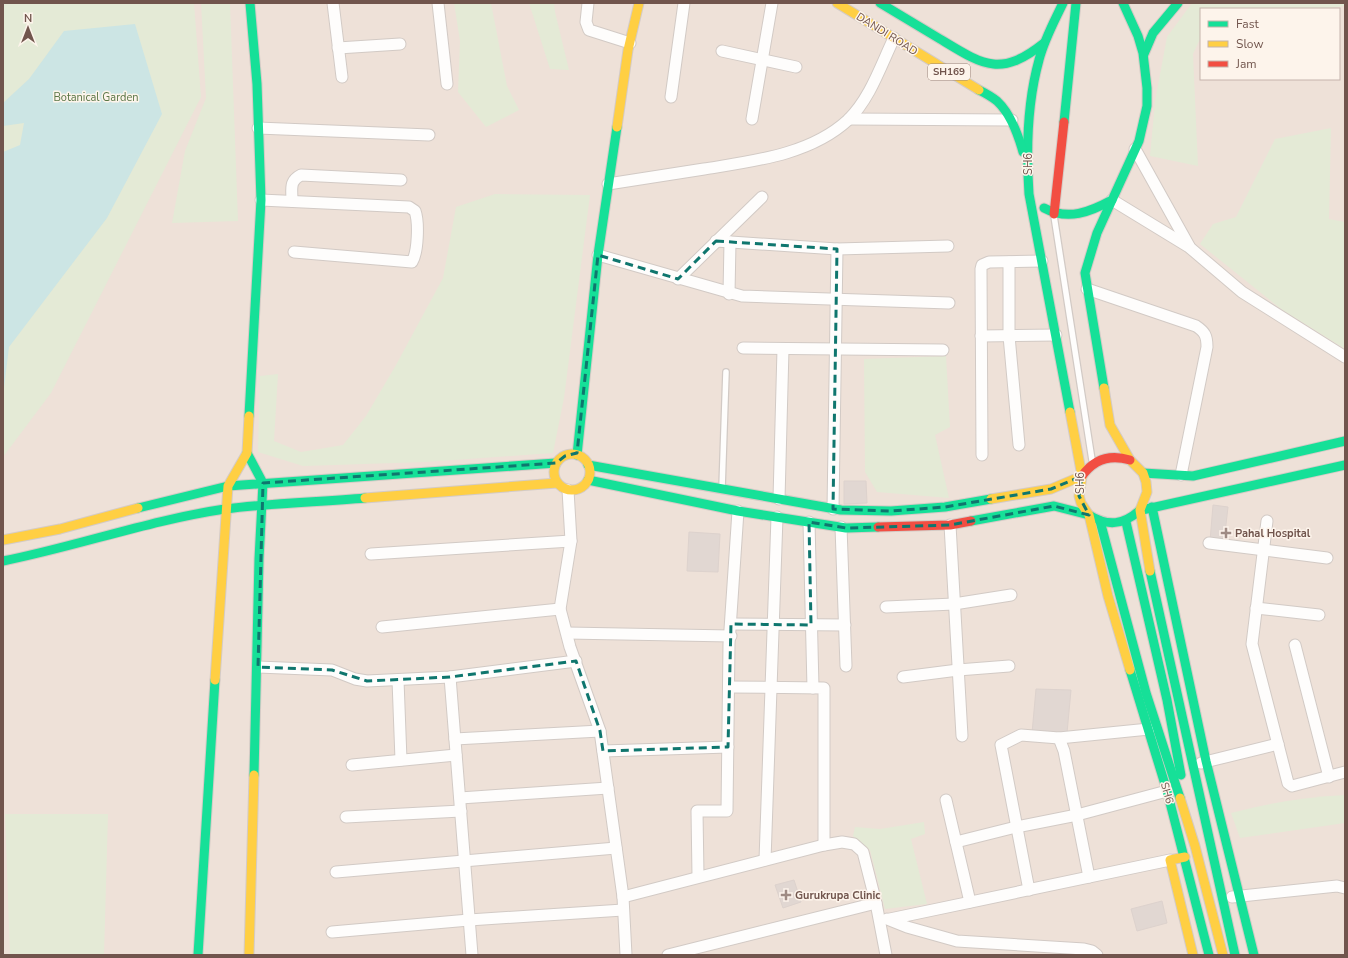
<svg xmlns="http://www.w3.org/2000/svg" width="1348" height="958" viewBox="0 0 1348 958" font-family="'Nunito Sans',sans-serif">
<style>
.residential{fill:#eee1d8;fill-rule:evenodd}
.green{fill:#e4ead6}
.water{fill:#cce5e4}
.building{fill:#e1d7d2;stroke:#ddd2cd}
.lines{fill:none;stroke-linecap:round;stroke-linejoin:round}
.lane-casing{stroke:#d2cac5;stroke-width:8}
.street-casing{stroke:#d2cac5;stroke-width:13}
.fast-casing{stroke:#d4cbc6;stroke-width:11}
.slow-casing{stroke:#d4cbc6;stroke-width:11}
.jam-casing{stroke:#d4cbc6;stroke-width:11}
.lane{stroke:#fefdfc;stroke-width:5.5}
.street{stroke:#fefdfc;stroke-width:11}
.fast{stroke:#16e098;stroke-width:9}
.slow{stroke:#ffcf43;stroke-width:9}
.jam{stroke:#f24e42;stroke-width:9}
.marked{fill:none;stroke:#0f766e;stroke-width:3;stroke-dasharray:8 5;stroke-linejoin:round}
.poi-dot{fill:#9f8b84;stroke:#fdf4eb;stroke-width:1.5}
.labels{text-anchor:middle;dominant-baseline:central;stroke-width:3;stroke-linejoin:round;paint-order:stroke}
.shield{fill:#fdf4eb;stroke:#9b857c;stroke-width:1}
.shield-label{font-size:10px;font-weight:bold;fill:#71554d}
.street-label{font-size:11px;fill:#71554d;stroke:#fdf4eb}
.park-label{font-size:11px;fill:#5a7646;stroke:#fdf4eb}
.poi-label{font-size:11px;font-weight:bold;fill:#71554d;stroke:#fdf4eb;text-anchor:start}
</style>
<rect width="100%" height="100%" fill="#f5efea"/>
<path class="residential" d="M3 3H1345V955H3ZM1201 9H1339V79H1201Z"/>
<g class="green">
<polygon points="3,3 194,3 201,97 51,393 3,457"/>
<polygon points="201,3 230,3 238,221 172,223 185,151 206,98"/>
<polygon points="454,3 491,3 507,86 519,110 486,127 458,92 460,41"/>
<polygon points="529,3 554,3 555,12 569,70 550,69"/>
<polygon points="1192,3 1345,3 1345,6 1322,9 1201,9 1201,37 1193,54 1198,166 1150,156 1155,101 1167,37"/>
<polygon points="1331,128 1329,219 1345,222 1345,349 1281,309 1200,244 1213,224 1236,217 1275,139"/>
<polygon points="495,194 590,195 564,398 553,453 426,462 303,466 258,452 260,376 278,374 274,441 301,452 343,445 366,416 396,365 443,278 456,207"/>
<polygon points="946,356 950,427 935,435 949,498 877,492 865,472 864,359"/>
<path d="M1345 795V823L1240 838 1231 813C1269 803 1306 797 1345 795Z"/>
<polygon points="5,814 108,814 104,955 10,955"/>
<polygon points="924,822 925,834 911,839 927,904 885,909 870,850 853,836 855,827 880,829"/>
</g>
<polygon class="water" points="135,24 162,114 107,218 9,347 3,396 3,152 20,145 24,123 3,126 3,103 29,79 64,31"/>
<g class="building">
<polygon points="844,481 866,481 867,503 844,504"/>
<polygon points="1213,505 1228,507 1224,542 1210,541"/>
<polygon points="689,532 720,534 718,572 687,571"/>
<polygon points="1036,689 1071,690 1067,733 1032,733"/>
<polygon points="794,880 801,902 783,908 775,885"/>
<polygon points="1162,901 1167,923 1137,931 1131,909"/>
</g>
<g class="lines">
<g class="lane-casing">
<g id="lane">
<polyline points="1054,216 1092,460"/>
<polyline points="722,488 726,372"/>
</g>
</g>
<g class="street-casing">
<g id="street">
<polyline points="333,3 342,77"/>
<polyline points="438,3 447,84"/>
<polyline points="588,3 586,22 589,30 630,43"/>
<polyline points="338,48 400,44"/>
<polyline points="722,51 796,67"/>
<polyline points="671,97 684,3"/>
<polyline points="752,119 772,3"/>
<polyline points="849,119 1012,120"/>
<polyline points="258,128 429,135"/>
<polyline points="1135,149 1189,246"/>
<path d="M608 184C640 179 672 174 704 169 753 161 810 155 848 120 870 99 881 65 894 38"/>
<path d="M261 200 409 207 415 211C419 222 418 252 412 262L294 252"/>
<polyline points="1112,200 1189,247 1242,292 1345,357"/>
<path d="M292 201C292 189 289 181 301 175L401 180"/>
<polyline points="716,241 837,249 948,246"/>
<polyline points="598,255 742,296 949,303"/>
<polyline points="1009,262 1009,336 1019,445"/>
<polyline points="678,279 762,197"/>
<path d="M1087 289 1196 326C1205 332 1207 336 1207 347L1181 475"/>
<polyline points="729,294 730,242"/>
<polyline points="981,336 1056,335"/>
<polyline points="743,348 943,350"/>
<polyline points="982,455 981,269 982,265 989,262 1042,261"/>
<polyline points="568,490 571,541 560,609 570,647 600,731 623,897 626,955"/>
<polyline points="779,499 783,349"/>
<polyline points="833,509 837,249"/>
<polyline points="1267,521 1252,644 1288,783 1292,786 1345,772"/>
<polyline points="809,522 813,688"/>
<polyline points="950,525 962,736"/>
<polyline points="841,527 846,666"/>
<polyline points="1209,543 1327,558"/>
<polyline points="371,554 571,541"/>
<polyline points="886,607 954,604 1011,595"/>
<polyline points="1256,608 1319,615"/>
<polyline points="731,624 845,625"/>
<polyline points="382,627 560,609"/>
<polyline points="567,633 731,636"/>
<polyline points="1295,645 1329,777"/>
<polyline points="258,667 332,670 355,679 367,681 450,677 576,661"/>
<polyline points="450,677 472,955"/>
<polyline points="903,677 958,670 1009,666"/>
<polyline points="398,680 401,760"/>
<polyline points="729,687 824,688 824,845"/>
<polyline points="1059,738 1064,751 1089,877"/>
<polyline points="455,739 600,731"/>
<polyline points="603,751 728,747"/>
<polyline points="1201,763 1278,744"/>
<polyline points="352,765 456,755"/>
<polyline points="460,798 608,788"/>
<polyline points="946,800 970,902"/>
<polyline points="346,817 461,811"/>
<polyline points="956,842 1016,827 1077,815 1167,791"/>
<polyline points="765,860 777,517"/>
<polyline points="336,872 616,848"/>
<polyline points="698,876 697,811 727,811 729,644 738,511"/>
<polyline points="1029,890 1001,745 1021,735 1059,738 1149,729"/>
<polyline points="623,897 824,845 842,842 854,844 863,852 876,903 886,955"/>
<polyline points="1232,897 1337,886 1345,888"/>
<polyline points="887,919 907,927 957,941 1084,949 1092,951 1097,955"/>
<polyline points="890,919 1170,860"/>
<polyline points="332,932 469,920 623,910"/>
<polyline points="668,955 876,903"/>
</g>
</g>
<g class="fast-casing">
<g id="fast">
<path d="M880 3C900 15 920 27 940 39 983 65 1000 78 1044 43"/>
<path d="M1063 3C1054 22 1044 40 1039 60 1027 103 1026 149 1029 194L1070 412"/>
<polyline points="1144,54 1153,33 1178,3"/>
<path d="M979 90C985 93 992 97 997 101 1011 114 1018 134 1023 152"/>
<polyline points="1064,122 1076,3"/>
<path d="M1044 208C1068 221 1090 212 1112 200"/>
<polyline points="1104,388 1085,273 1097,233 1139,141 1147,106 1147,88 1143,53 1138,36 1123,3"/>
<polyline points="249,416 261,200 257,84 250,3"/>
<polyline points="247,453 263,483 259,559 254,775"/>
<polyline points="577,455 598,255 617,127"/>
<polyline points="588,465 841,510 891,511 945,507 991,499"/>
<polyline points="1143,473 1193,476 1345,441"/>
<polyline points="588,480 738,511 846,528 878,527"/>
<polyline points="1152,507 1206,761 1254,955"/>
<polyline points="138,508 228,486 556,463"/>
<polyline points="1142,510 1345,465"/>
<path d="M1089 515C1108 527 1124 525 1140 510"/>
<polyline points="971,521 1054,506 1089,515"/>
<polyline points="1100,521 1146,693 1180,798"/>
<polyline points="1126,522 1167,700 1181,775"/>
<path d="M3 561C78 546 150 520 225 509 271 503 319 502 365 498"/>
<polyline points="1150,571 1235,955"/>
<polyline points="1130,670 1167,791 1209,955"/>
<polyline points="198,955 215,680"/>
</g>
</g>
<g class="slow-casing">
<g id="slow">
<polyline points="837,3 979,90"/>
<polyline points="617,127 628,50 639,3"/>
<polyline points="1104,388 1110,425 1130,460 1143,473 1146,482 1147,492 1140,510 1150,571"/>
<polyline points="1070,412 1082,476 1079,496 1081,503 1089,515 1108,596 1130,670"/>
<circle cx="572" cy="472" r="18"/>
<polyline points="365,498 557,483"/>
<polyline points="991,499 1051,489 1082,476"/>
<polyline points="3,540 60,529 138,508"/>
<polyline points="215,680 228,486 247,453 249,416"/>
<polyline points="1180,798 1195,846 1223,955"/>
<polyline points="1185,857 1170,860 1193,955"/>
<polyline points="249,955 254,775"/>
</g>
</g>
<g class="jam-casing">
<g id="jam">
<polyline points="1054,214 1064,122"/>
<path d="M1082 476C1094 459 1110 454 1130 460"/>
<polyline points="878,527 950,525 971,521"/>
</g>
</g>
<use href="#lane" class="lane"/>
<use href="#street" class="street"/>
<use href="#fast" class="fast"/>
<use href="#slow" class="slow"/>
<use href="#jam" class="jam"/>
</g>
<path class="marked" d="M716 241 837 249 833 509 891 511 945 507 1051 489 1082 476 1079 496 1089 515 1054 506 950 525 846 528 809 522 811 625 731 624 728 747 603 751 600 731 576 661 450 677 367 681 332 670 258 667 263 483 556 463 565 456 577 453 598 255 678 279Z"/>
<g class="poi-dot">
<path d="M1224 527h4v4h4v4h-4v4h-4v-4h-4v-4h4z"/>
<path d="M784 889h4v4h4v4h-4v4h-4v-4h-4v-4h4z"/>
</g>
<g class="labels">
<rect class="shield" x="928" y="64" width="42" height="16" rx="3"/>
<g class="shield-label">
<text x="949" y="72">SH169</text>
</g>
<g class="street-label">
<text transform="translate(887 34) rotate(32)">DANDI ROAD</text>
<text transform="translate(1028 164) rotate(-90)">SH6</text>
<text transform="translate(1080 483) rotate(-90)">SH6</text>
<text transform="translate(1167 793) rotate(74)">SH6</text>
</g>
<g class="park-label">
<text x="96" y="97">Botanical Garden</text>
</g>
<g class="poi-label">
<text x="1235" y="533">Pahal Hospital</text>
<text x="795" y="895">Gurukrupa Clinic</text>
</g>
</g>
<rect width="1348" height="958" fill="none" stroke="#71554d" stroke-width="8"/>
<rect x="1200" y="8" width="140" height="72" fill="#fdf4eb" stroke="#c5b4ac"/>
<rect x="1208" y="21" width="20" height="6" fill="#16e098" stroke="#c5b4ac"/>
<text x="1236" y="28" font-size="12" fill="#71554d">Fast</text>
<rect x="1208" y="41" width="20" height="6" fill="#ffcf43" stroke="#c5b4ac"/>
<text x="1236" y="48" font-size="12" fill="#71554d">Slow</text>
<rect x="1208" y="61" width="20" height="6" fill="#f24e42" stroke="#c5b4ac"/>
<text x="1236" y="68" font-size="12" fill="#71554d">Jam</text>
<g transform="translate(28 28)" stroke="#fdf4eb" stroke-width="3" paint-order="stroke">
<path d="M0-3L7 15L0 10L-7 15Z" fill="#71554d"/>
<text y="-6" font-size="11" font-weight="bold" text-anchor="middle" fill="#71554d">N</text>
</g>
</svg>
